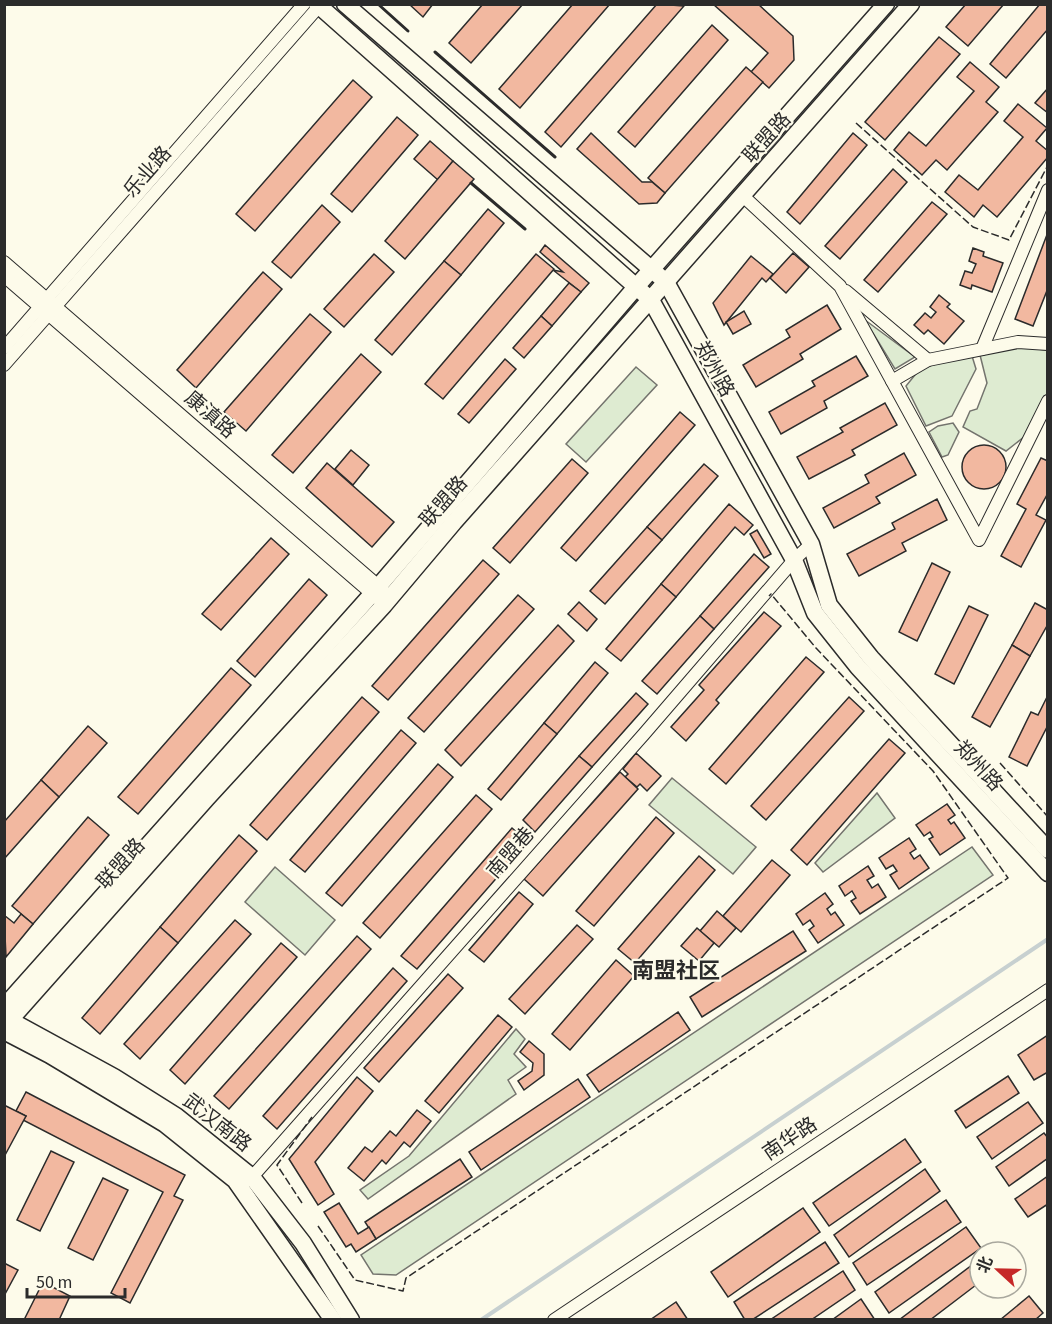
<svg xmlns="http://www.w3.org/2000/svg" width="1052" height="1324" viewBox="0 0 1052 1324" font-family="'Source Sans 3','Noto Sans SC',sans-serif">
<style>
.green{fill:#deebd1;stroke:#74746e;stroke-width:1.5}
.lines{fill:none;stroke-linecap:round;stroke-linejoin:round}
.stream{stroke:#c7d0d0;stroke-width:4}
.building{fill:#f2b8a0;stroke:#2b2b2b;stroke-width:1.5}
.street-casing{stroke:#2b2b2b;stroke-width:14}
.secondary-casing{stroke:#2b2b2b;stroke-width:19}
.street{stroke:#fdfbea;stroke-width:12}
.secondary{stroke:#fdfbea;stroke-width:16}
.fence{stroke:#2b2b2b;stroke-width:1.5;stroke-dasharray:8 3;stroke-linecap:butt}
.wall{stroke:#2b2b2b;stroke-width:3}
.labels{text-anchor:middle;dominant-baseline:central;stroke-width:4.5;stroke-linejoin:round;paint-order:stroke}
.street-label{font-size:20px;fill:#2b2b2b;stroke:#fdfbea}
.quarter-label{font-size:22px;font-weight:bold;fill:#2b2b2b;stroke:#fdfbea}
</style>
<rect width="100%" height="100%" fill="#fdfbea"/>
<g class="green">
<polygon points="865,320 915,357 895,369"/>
<polygon points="1018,347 1047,350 1047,395 1029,433 1006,451 963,427 970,411 977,409 987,383 980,355"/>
<polygon points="972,356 976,369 952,416 926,426 906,386 919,370 932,365"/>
<polygon points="636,367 657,385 586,462 566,444"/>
<polygon points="953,423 959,432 948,455 942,457 929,432 938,426"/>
<polygon points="672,778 756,847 733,874 649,805"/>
<polygon points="877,793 895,818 823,872 815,863"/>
<polygon points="972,847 993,875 396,1275 373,1274 361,1255"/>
<polygon points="275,867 335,920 305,955 245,902"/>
<polygon points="516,1029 525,1039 514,1054 526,1067 508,1080 516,1094 368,1199 360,1190 409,1156"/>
</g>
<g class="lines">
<polyline class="stream" points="481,1320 1048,939"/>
</g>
<g class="building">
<polygon points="409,4 433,4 423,17"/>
<polygon points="483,4 523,4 471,63 449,43"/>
<polygon points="573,4 610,4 520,108 499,89"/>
<polygon points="657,4 684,6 561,147 545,132"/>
<polygon points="713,4 758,4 793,36 794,60 769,88 751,72 768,53"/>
<polygon points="966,4 1004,4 968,46 946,27"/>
<polygon points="1040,4 1048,4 1048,29 1006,78 990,64"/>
<polygon points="712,25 728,40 635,147 618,132"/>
<polygon points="939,37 960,54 885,140 865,122"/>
<polygon points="970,62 999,87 986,102 998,112 947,170 936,160 922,175 894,150 909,132 926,146 974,91 957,77"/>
<polygon points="746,67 763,82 665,193 648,178"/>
<polygon points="353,80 372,97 255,231 236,214"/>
<polygon points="1048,88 1048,113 1035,103"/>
<polygon points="1018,104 1047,128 1036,141 1048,151 1048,157 997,217 983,205 974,217 945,192 959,175 978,190 1023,137 1004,121"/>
<polygon points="397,117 418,135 352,212 331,194"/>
<polygon points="591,133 642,182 652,182 665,193 657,203 639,204 577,149"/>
<polygon points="853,133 867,145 800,224 787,212"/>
<polygon points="430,141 453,161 438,180 414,159"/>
<polygon points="453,161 474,179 405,259 385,241"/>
<polygon points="893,169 907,182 840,259 825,246"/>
<polygon points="932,202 947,214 878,292 864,280"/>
<polygon points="322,205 340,222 291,278 272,262"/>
<polygon points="488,209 504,223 461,275 444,261"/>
<polygon points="1048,232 1048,288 1033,326 1015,319"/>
<polygon points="545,245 589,283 581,292 553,270 563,272 540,252"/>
<polygon points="973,248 984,252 983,256 1003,263 992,292 972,285 971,289 960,285 965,271 972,273 976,264 969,261"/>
<polygon points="793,253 809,267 786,293 770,278"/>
<polygon points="374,254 394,272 344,327 324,309"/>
<polygon points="536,254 554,269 443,399 425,384"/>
<polygon points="751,256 773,274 766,282 762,278 724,325 713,303"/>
<polygon points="444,261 461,275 392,355 375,340"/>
<polygon points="263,272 282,289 196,388 177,370"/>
<polygon points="569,283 581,292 552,326 541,316"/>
<polygon points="939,295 950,304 947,307 964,321 944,344 928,330 924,334 914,325 925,313 931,318 936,312 930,307"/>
<polygon points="827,305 841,329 800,354 803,359 756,387 743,365 790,337 786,330"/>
<polygon points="744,311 751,324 733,334 726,322"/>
<polygon points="310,314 331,332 246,431 224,412"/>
<polygon points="541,316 552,326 524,358 513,348"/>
<polygon points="361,354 381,372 293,473 272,455"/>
<polygon points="856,356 868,376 824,401 827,408 781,434 769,412 815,386 812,381"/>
<polygon points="505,359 516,369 469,423 458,414"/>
<polygon points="885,403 897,425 852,450 855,455 809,479 797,457 843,432 840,428"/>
<polygon points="680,412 695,425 576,561 561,548"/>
<circle cx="984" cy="467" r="22"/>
<polygon points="351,450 369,465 353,485 335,469"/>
<polygon points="904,453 916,475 876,497 880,503 834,528 823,508 869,483 865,475"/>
<polygon points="1041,458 1048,461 1048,493 1036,515 1046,520 1021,567 1001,556 1026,509 1017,504"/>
<polygon points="572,459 588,473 510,563 493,548"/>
<polygon points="327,463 394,522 372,547 306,488"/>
<polygon points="704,464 718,476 662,540 647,527"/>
<polygon points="937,499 947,520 902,543 906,551 859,576 847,554 895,529 892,523"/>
<polygon points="729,504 753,525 744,535 735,527 676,597 661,584"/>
<polygon points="647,527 662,540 605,604 590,591"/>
<polygon points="757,530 771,554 764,558 750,534"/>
<polygon points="271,538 289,554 221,630 202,614"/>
<polygon points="754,554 769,567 714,629 700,616"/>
<polygon points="483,560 499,574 388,700 372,686"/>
<polygon points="932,563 950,572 917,641 899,632"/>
<polygon points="309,579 327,595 255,677 237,661"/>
<polygon points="661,584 676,597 621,661 606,649"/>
<polygon points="518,595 534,609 424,732 408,718"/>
<polygon points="579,602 597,619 587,631 568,614"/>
<polygon points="1035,603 1048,610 1048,624 1030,656 1012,645"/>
<polygon points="969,606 988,615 954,684 935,674"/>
<polygon points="764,612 781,626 716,700 719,703 686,741 671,727 704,690 699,685"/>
<polygon points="700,616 714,629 657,694 642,681"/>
<polygon points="558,625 574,641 461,766 445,750"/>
<polygon points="1012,645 1030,656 990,727 972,717"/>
<polygon points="806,657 824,672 726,784 709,769"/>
<polygon points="595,662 608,673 557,734 544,723"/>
<polygon points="231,668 251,685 138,814 118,797"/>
<polygon points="636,693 648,704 592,767 579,756"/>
<polygon points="1048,695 1048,725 1027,766 1009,757 1031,712 1038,715"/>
<polygon points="362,697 379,712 267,840 250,825"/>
<polygon points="849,697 864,711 766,820 751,806"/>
<polygon points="544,723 557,734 501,800 488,789"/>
<polygon points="88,726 107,743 59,797 41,780"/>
<polygon points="401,730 416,743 305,872 290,860"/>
<polygon points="889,739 905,753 807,865 791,850"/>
<polygon points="636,753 661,776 647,791 640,784 637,787 625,777 628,774 623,769"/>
<polygon points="579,756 592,767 535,832 523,820"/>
<polygon points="438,764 453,777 342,906 326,893"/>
<polygon points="620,772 638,789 543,896 524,879"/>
<polygon points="41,780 59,797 4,859 4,822"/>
<polygon points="476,795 492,809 380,938 363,923"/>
<polygon points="947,804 955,815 948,820 951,824 954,822 965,838 940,855 929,839 933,837 930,832 924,836 916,825"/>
<polygon points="88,817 109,835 33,924 12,906"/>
<polygon points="656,817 674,833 594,926 576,911"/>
<polygon points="512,828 528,842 417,969 401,956"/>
<polygon points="239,835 257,851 178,943 160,927"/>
<polygon points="909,838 916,849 910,853 914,859 920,855 929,868 899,889 890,875 897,871 893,865 886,869 879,858"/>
<polygon points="699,856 715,870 635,963 618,949"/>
<polygon points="772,860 790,875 741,932 723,916"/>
<polygon points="868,866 874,876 867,880 872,888 878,884 886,897 860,914 851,901 856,898 852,891 845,896 839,886"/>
<polygon points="519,892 533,904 484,962 469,950"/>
<polygon points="825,893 833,904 827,909 831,915 835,912 844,925 818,943 809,930 814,926 810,920 803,925 796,914"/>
<polygon points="717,911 736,928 719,947 700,931"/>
<polygon points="21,914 33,924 6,957 4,915 14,923"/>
<polygon points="235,920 251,934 140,1059 124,1044"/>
<polygon points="577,925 593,939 525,1014 509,999"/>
<polygon points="160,927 178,943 100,1034 82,1018"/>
<polygon points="697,928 714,943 699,961 681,946"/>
<polygon points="793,931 806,951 702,1017 690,997"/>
<polygon points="357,936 371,949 229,1109 214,1096"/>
<polygon points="281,943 297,957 185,1084 170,1070"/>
<polygon points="616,960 634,976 570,1050 552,1034"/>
<polygon points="393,968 407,981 277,1129 263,1116"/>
<polygon points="448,974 463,988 379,1082 364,1068"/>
<polygon points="678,1012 690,1030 599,1092 587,1075"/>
<polygon points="498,1015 512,1027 439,1113 425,1101"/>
<polygon points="1048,1035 1048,1072 1034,1080 1018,1055"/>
<polygon points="529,1041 544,1054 544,1075 524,1090 518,1081 532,1071 533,1063 520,1052"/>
<polygon points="1008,1076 1019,1093 966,1128 955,1111"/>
<polygon points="357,1077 373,1091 315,1162 334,1194 318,1205 289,1159"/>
<polygon points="578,1079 590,1097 481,1170 469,1152"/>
<polygon points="26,1092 185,1175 174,1196 183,1200 130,1303 111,1293 163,1192 23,1120 26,1116 16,1111"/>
<polygon points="1028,1102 1043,1123 992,1159 977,1137"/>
<polygon points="4,1105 26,1116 4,1157"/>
<polygon points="417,1110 431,1121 410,1147 404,1142 386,1164 382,1160 364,1181 348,1168 365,1147 372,1152 390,1131 396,1136"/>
<polygon points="1044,1133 1048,1138 1048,1158 1009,1186 996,1167"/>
<polygon points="905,1139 921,1162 829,1226 813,1203"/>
<polygon points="51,1151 74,1162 40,1231 17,1220"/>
<polygon points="460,1159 472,1177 376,1239 365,1222"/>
<polygon points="925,1169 940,1191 849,1257 834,1235"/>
<polygon points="1048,1176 1048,1204 1028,1217 1015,1199"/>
<polygon points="103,1178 128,1190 93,1260 68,1248"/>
<polygon points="946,1200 961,1222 867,1285 853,1263"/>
<polygon points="339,1203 358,1234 369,1227 376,1239 356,1252 351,1244 346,1247 324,1212"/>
<polygon points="803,1208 820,1232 728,1297 711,1272"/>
<polygon points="966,1227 981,1248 889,1313 875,1292"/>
<polygon points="825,1242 839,1263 752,1320 745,1320 734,1302"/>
<polygon points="980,1259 980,1282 930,1320 899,1320"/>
<polygon points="4,1263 18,1270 4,1296"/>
<polygon points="843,1271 855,1290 811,1320 770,1320"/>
<polygon points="43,1282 70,1296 59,1320 24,1320"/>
<polygon points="1029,1296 1043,1313 1035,1320 1000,1320"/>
<polygon points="861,1299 875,1320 832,1320"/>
<polygon points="676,1302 688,1320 650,1320"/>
</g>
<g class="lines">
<g class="street-casing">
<g id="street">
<polyline points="743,196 840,286 979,540 1048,401"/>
<polyline points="4,262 383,590"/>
<polyline points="4,276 378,599"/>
<polyline points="846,291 928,360"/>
<polyline points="4,348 304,4"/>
<polyline points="982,349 1048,190"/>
<polyline points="4,365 321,4"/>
<polyline points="892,381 928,360 1018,342 1048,344"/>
<polyline points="247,1180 252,1177 644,734 794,560 811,544"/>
<polyline points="554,1320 1048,990"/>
</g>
</g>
<g class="secondary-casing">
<g id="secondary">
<polyline points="317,4 651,300 794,560 815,613 858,667 1048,873"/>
<polyline points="345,4 666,282 811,544 829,605 871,658 1048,850"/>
<polyline points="4,1007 372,594 636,287 886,4"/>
<polyline points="4,1017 114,1077 176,1116 252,1177 303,1243 351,1320"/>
<polyline points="4,1022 9,1021 207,798 384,605 454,522 911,4"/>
<polyline points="4,1031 50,1055 165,1124 235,1180 333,1320"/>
</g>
</g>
<use href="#street" class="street"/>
<use href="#secondary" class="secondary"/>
<g class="fence">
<polyline points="856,123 973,227 1009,240 1048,165"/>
<polyline points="1000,763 1048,817"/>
<polyline points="302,1203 277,1165 312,1117"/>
<polyline points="318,1226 355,1280 403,1291 406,1278 1008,878 933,771 816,648 771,594 769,596"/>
</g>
<g class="wall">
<polyline points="378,4 408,31"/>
<polyline points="435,52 555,157"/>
<polyline points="471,183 525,229"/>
</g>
</g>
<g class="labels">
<g class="street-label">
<text transform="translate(767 138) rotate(-48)">联盟路</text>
<text transform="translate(148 172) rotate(-49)">乐业路</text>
<text transform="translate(714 369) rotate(61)">郑州路</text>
<text transform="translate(210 415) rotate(41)">康滇路</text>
<text transform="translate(444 502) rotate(-49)">联盟路</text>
<text transform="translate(978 766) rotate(47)">郑州路</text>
<text transform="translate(511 853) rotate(-49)">南盟巷</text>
<text transform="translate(121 864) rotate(-48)">联盟路</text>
<text transform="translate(217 1123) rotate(38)">武汉南路</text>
<text transform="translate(790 1139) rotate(-34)">南华路</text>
</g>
<g class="quarter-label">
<text x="676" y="971">南盟社区</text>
</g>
</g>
<rect width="1052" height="1324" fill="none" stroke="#2b2b2b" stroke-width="12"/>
<g transform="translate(998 1270) rotate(292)"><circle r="28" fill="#fdfbea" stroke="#a9a89e" stroke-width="1.5"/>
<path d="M0-4.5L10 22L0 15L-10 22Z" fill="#c62828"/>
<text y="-9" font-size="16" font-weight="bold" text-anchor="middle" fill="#2b2b2b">北</text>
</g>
<path d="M27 1288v9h98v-9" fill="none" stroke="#2b2b2b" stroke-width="3"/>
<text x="36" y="1288" font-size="18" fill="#2b2b2b" stroke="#fdfbea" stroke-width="4.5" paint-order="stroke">50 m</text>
</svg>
